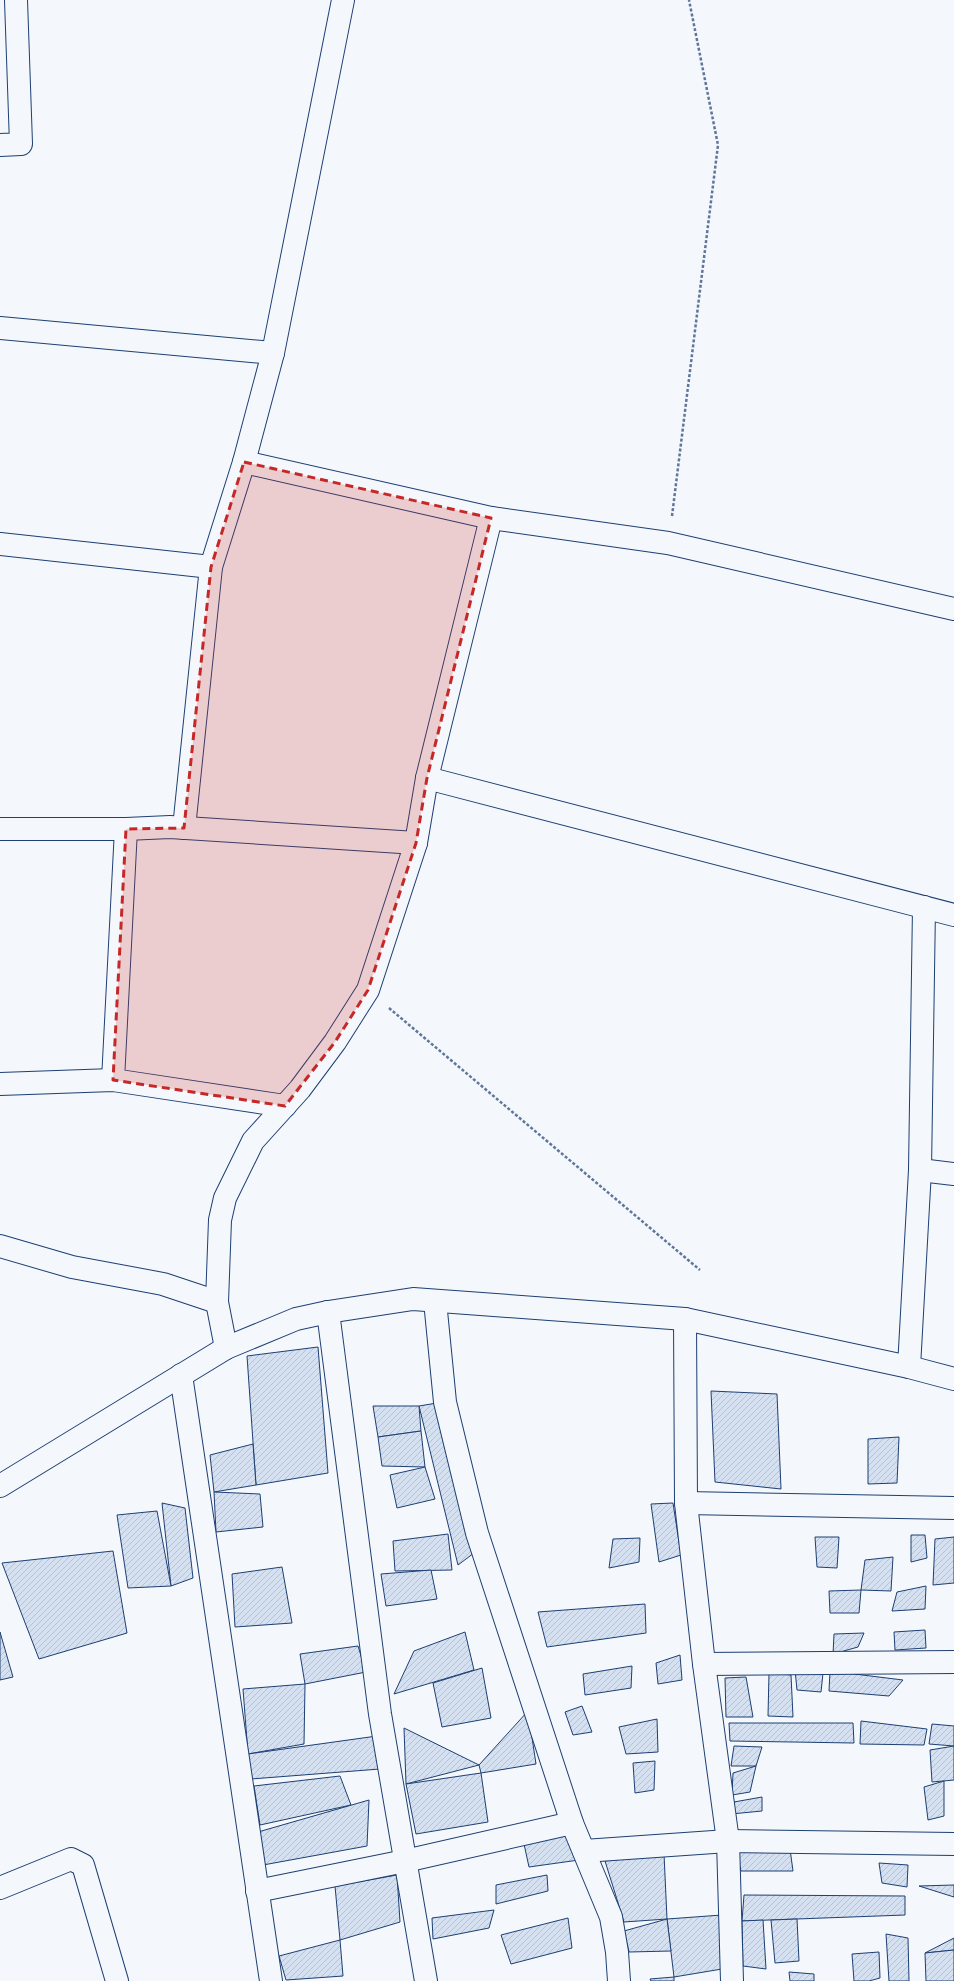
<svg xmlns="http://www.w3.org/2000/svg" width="954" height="1981" viewBox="0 0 954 1981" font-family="'Libre Baskerville',serif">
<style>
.building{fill:url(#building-hatch);stroke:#1d3f73}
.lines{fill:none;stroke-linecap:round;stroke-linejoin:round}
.minor-casing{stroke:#1d3f73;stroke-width:24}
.path{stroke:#5e769c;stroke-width:2.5;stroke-dasharray:3 2;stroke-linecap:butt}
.minor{stroke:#f4f7fb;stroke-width:22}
.marked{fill:#c62828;fill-opacity:0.2;stroke:#c62828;stroke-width:3;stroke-dasharray:8 5;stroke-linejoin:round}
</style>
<defs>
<pattern id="building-hatch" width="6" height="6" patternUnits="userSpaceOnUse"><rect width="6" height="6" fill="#d5e0f0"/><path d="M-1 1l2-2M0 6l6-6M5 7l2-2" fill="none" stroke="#b6c1d1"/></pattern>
</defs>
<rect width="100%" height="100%" fill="#f4f7fb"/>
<g class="building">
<polygon points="318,1347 328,1473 256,1485 247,1356"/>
<polygon points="711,1391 777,1394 781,1489 715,1482"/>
<polygon points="437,1403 474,1553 458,1565 419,1406"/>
<polygon points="373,1406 419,1406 421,1431 378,1437"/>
<polygon points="421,1431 425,1467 382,1466 378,1437"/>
<polygon points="899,1437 897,1483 868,1484 868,1439"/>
<polygon points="253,1444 256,1485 214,1492 210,1455"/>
<polygon points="425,1467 435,1499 397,1508 390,1475"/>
<polygon points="214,1492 260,1494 263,1527 216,1532"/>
<polygon points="162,1503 185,1508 193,1578 171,1586"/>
<polygon points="673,1503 681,1555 659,1562 651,1504"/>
<polygon points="157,1511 171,1586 128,1588 117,1515"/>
<polygon points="448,1534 452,1570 395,1571 393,1541"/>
<polygon points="911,1535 925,1535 927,1558 911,1562"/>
<polygon points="815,1537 839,1537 837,1568 817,1567"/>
<polygon points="954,1537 954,1583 933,1585 935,1539"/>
<polygon points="640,1538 639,1562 609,1568 613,1539"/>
<polygon points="113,1551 127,1633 39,1659 2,1563"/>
<polygon points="893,1557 891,1591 861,1590 865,1560"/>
<polygon points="282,1567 292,1623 235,1627 232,1574"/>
<polygon points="431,1570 437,1599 386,1606 381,1574"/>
<polygon points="926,1586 925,1609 892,1611 897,1592"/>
<polygon points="861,1590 859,1613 830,1613 829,1591"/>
<polygon points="645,1604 646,1633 547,1647 538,1612"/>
<polygon points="925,1630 926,1648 895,1650 894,1632"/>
<polygon points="0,1632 13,1677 0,1680"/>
<polygon points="465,1632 474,1670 394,1694 414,1651"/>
<polygon points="864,1633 858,1647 833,1654 834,1634"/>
<polygon points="358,1646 366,1672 305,1684 300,1654"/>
<polygon points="680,1655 682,1680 658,1684 656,1663"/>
<polygon points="632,1666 631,1688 585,1695 583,1674"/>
<polygon points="482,1668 491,1718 442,1727 433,1683"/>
<polygon points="795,1670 823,1673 821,1692 797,1690"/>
<polygon points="830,1671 903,1680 889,1696 829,1691"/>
<polygon points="769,1673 791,1675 793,1717 768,1716"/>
<polygon points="746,1677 753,1717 726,1717 725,1678"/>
<polygon points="305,1684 304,1744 248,1754 243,1689"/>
<polygon points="582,1706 592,1732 573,1735 565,1712"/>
<polygon points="528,1711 536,1764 481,1773 479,1765"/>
<polygon points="657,1719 658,1752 626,1754 619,1727"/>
<polygon points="861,1721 927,1729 924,1745 860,1744"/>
<polygon points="729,1723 853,1723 854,1743 730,1741"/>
<polygon points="932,1724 954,1726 954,1746 929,1744"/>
<polygon points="404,1728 479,1765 406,1784"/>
<polygon points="377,1736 380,1769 251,1779 248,1754"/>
<polygon points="734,1746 762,1747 756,1766 731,1766"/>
<polygon points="954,1746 954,1780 932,1782 930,1750"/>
<polygon points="655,1761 654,1790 635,1793 633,1763"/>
<polygon points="756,1766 750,1792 732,1795 733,1773"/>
<polygon points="481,1773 488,1822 416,1834 406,1784"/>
<polygon points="340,1776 351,1805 260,1825 254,1786"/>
<polygon points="944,1781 944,1816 928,1820 924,1787"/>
<polygon points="762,1797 762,1811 731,1814 734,1802"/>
<polygon points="369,1800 367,1846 263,1865 258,1832"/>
<polygon points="575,1829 579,1860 529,1867 524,1844"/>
<polygon points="735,1847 790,1849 793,1871 741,1871"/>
<polygon points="664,1854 667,1919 624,1922 605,1861"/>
<polygon points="879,1863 908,1865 907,1887 882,1883"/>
<polygon points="397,1875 400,1922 340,1940 335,1886"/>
<polygon points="547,1875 548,1891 496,1904 496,1885"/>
<polygon points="954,1885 954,1897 919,1886"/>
<polygon points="744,1895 905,1896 905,1915 742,1921"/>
<polygon points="494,1910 489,1928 433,1939 432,1918"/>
<polygon points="722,1915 722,1969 674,1977 667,1919"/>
<polygon points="568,1918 572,1948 511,1964 501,1935"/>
<polygon points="667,1919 671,1951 629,1952 624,1931"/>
<polygon points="797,1919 799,1961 775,1963 771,1920"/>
<polygon points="763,1920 766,1969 743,1966 742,1921"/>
<polygon points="886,1934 908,1938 909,1981 889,1981"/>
<polygon points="954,1938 954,1950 925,1953"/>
<polygon points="340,1940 343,1976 286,1980 279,1956"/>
<polygon points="954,1950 954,1981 926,1981 925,1953"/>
<polygon points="879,1952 880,1978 869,1981 854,1981 852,1954"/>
<polygon points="789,1972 814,1974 814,1981 790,1981"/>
<polygon points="674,1977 674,1981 651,1981 650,1979"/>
</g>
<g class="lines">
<g class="minor-casing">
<g id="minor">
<polyline points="0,145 21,144 16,0"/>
<polyline points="0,328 273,353"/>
<polyline points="244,462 491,518 668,543 954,609"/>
<polyline points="0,544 211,567"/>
<polyline points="427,778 954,915"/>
<polyline points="184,828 211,567 244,462 273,353 343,0"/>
<polyline points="0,829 126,829 170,827 416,843"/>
<polyline points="113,1080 126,829"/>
<polyline points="0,1084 113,1080 285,1106"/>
<polyline points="920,1170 954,1174"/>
<polyline points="0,1246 72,1267 163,1284 217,1302"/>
<polyline points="435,1301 445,1402 477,1533 572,1823 611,1917 617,1952 619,1981"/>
<polyline points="328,1312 380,1714 426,1981"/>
<polyline points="685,1319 686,1503 704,1664 728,1841 732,1981"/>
<polyline points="226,1348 217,1302 220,1220 225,1198 253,1141 300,1089 335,1042 368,990 416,843 427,778 491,518"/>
<polyline points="909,1367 920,1170 924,907"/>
<polyline points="181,1375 271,1981"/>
<polyline points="0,1486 226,1348 296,1319 328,1312 413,1299 685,1319 909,1367 954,1379"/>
<polyline points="686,1503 954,1508"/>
<polyline points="704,1664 954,1662"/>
<polyline points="584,1851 728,1841 954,1844"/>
<polyline points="0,1888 71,1859 83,1865 117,1981"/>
<polyline points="257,1891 405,1861 572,1823"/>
</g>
</g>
<g class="path">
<polyline points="672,516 718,145 689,0"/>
<polyline points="389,1008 700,1270"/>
</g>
<use href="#minor" class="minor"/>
</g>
<path class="marked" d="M244 462 491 518 427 778 416 843 368 990 335 1042 285 1106 113 1080 126 829 184 828 211 567Z"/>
</svg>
